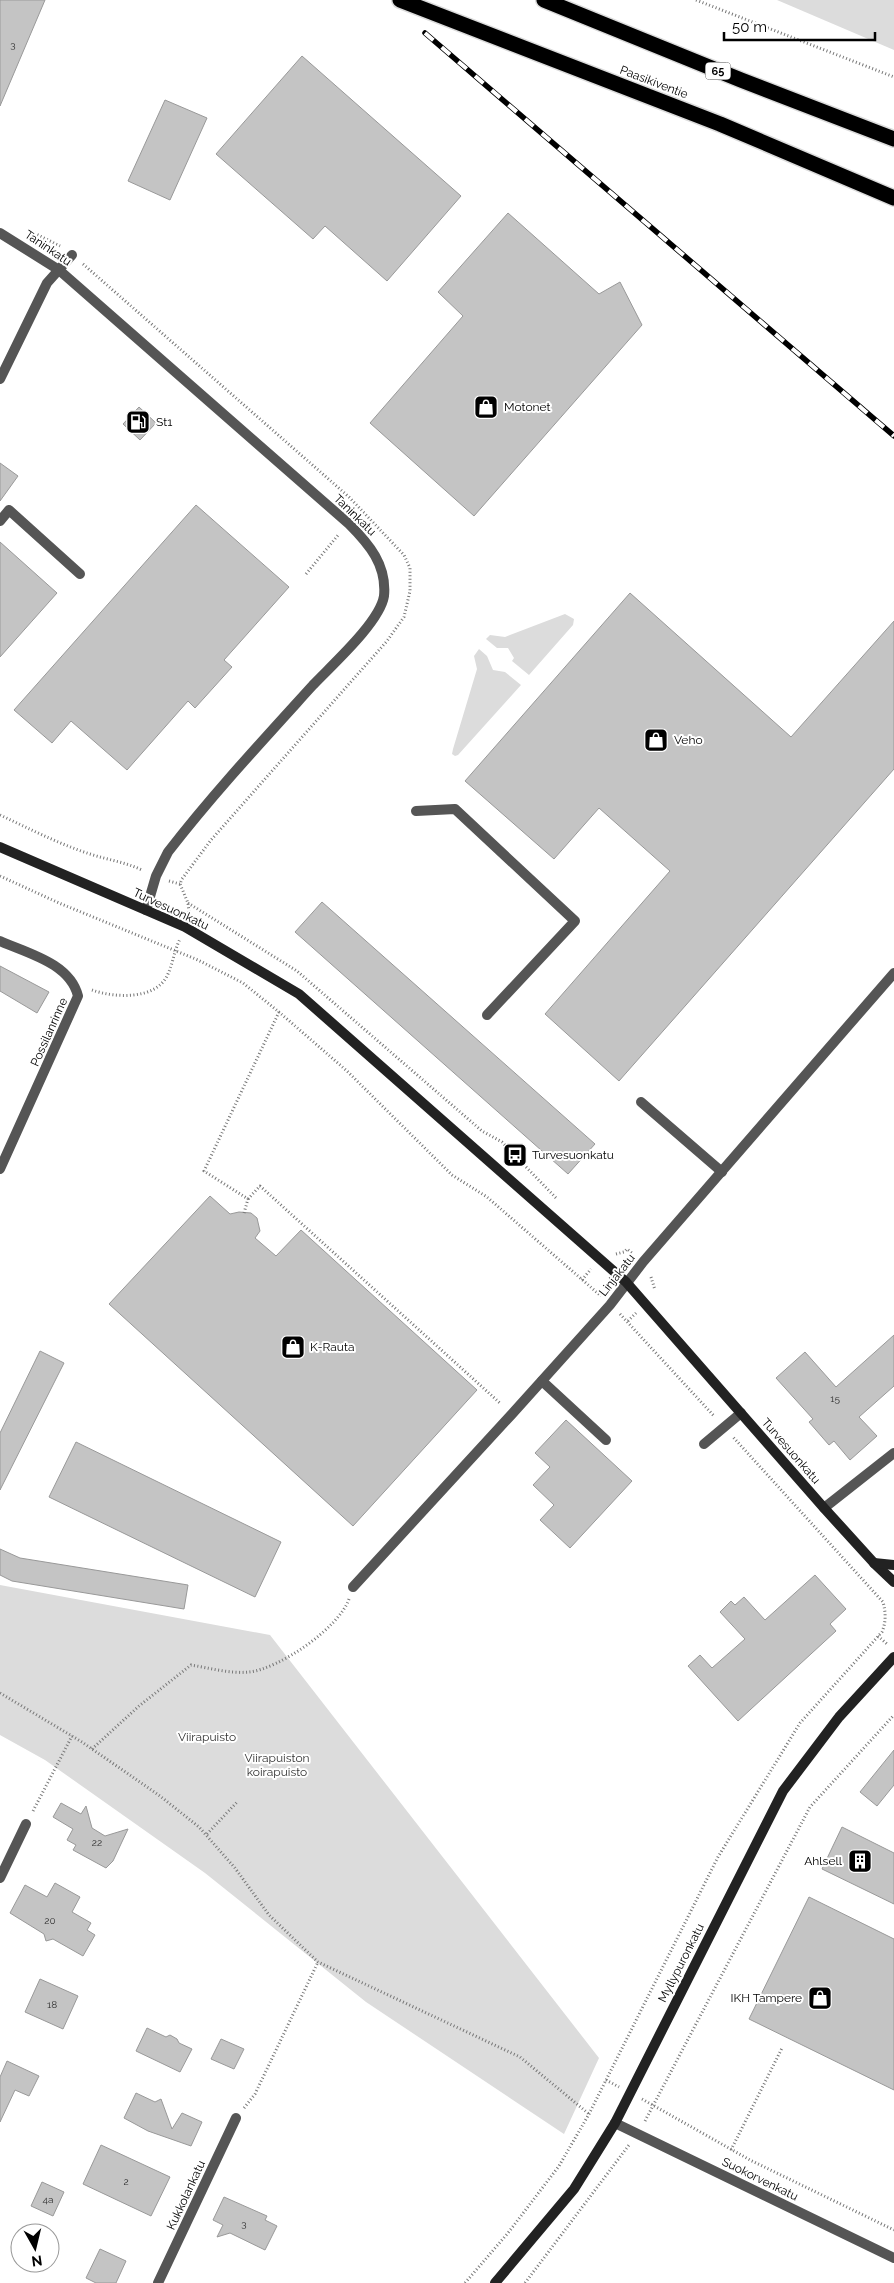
<svg xmlns="http://www.w3.org/2000/svg" width="894" height="2283" viewBox="0 0 894 2283" font-family="Raleway,sans-serif">
<style>
.green{fill:#dcdcdc}
.building{fill:#c4c4c4;stroke:#999}
.lines{fill:none;stroke-linecap:round;stroke-linejoin:round}
.highway-casing{stroke:#dbdbdb;stroke-width:18}
.path{stroke:#777;stroke-width:3;stroke-dasharray:1 2.5;stroke-linecap:butt}
.lane{stroke:#555;stroke-width:10}
.street{stroke:#555;stroke-width:10}
.secondary{stroke:#222;stroke-width:10}
.highway{stroke:#000;stroke-width:15}
.rail-casing{stroke:#000;stroke-width:5.5}
.rail{stroke:#fff;stroke-width:4;stroke-dasharray:11;stroke-linecap:butt}
.labels{text-anchor:middle;dominant-baseline:central;stroke-width:4;stroke-linejoin:round;paint-order:stroke}
.number-label{font-size:10px;fill:#313131}
.shield{fill:#fff;stroke:#4c4c4c;stroke-width:1}
.shield-label{font-size:11px;font-weight:bold;fill:#000}
.street-label{font-size:12px;fill:#000;stroke:#fff}
.poi-label{font-size:12px;fill:#000;stroke:#fff;text-anchor:start}
.park-label{font-size:12px;fill:#333;stroke:#fff}
</style>
<rect width="100%" height="100%" fill="#fff"/>
<g class="green">
<polygon points="777,0 894,0 894,50"/>
<polygon points="565,614 574,619 573,625 529,675 512,661 514,658 508,648 497,648 486,639 490,635 505,637"/>
<polygon points="479,649 487,656 493,670 505,672 521,685 458,755 455,756 452,754 453,749 477,669 474,656"/>
<polygon points="0,1585 270,1635 599,2058 564,2134 366,2002 205,1873 45,1760 0,1735"/>
</g>
<g class="building">
<polygon points="0,0 45,0 0,106"/>
<polygon points="302,56 461,196 387,281 325,226 313,239 216,154"/>
<polygon points="165,100 207,118 170,200 128,181"/>
<polygon points="508,213 599,294 620,282 642,325 474,516 370,423 463,316 438,292"/>
<polygon points="139,407 156,423 140,440 123,424"/>
<polygon points="0,463 18,476 0,501"/>
<polygon points="196,505 289,587 224,660 232,667 195,708 188,701 127,770 71,721 52,743 14,710"/>
<polygon points="0,542 57,593 0,657"/>
<polygon points="630,593 791,737 894,621 894,769 619,1081 545,1014 670,871 599,808 554,859 465,781"/>
<polygon points="322,902 595,1144 568,1174 295,932"/>
<polygon points="0,966 49,992 37,1013 0,991"/>
<polygon points="210,1196 230,1214 239,1212 251,1213 257,1218 260,1231 255,1238 276,1256 301,1230 477,1390 353,1526 109,1304"/>
<polygon points="894,1335 894,1386 859,1417 877,1436 850,1460 834,1441 829,1445 809,1422 813,1419 776,1378 805,1352 836,1387"/>
<polygon points="40,1351 64,1363 0,1490 0,1433"/>
<polygon points="566,1420 632,1481 570,1548 540,1520 554,1505 533,1485 550,1467 535,1453"/>
<polygon points="76,1442 281,1542 255,1597 49,1497"/>
<polygon points="0,1549 20,1558 188,1585 184,1609 12,1581 0,1575"/>
<polygon points="815,1575 846,1609 830,1624 836,1631 738,1721 688,1666 700,1655 712,1668 745,1639 720,1612 731,1601 735,1605 744,1597 765,1620"/>
<polygon points="894,1750 894,1785 877,1806 860,1792"/>
<polygon points="61,1803 81,1814 86,1806 92,1828 105,1836 128,1829 113,1861 106,1868 73,1850 76,1845 67,1840 73,1829 53,1817"/>
<polygon points="842,1827 894,1853 894,1904 822,1869"/>
<polygon points="55,1883 80,1897 72,1912 91,1923 87,1930 95,1935 83,1956 53,1939 46,1941 44,1934 10,1913 25,1885 47,1897"/>
<polygon points="809,1897 894,1939 894,2090 749,2019"/>
<polygon points="40,1979 78,1996 63,2029 25,2012"/>
<polygon points="147,2028 166,2037 170,2035 177,2039 179,2043 192,2049 180,2072 136,2051"/>
<polygon points="221,2039 244,2049 234,2069 211,2059"/>
<polygon points="7,2061 39,2076 29,2096 15,2090 0,2122 0,2077"/>
<polygon points="136,2093 155,2102 161,2099 172,2129 182,2113 202,2122 191,2146 148,2131 124,2118"/>
<polygon points="101,2145 170,2177 151,2216 83,2184"/>
<polygon points="42,2182 64,2192 53,2216 31,2206"/>
<polygon points="224,2197 267,2216 265,2220 277,2226 265,2250 230,2233 217,2237 223,2225 213,2220"/>
<polygon points="100,2249 126,2261 116,2283 96,2283 86,2278"/>
</g>
<g class="lines">
<g class="highway-casing">
<g id="highway">
<polyline points="400,0 720,124 894,198"/>
<polyline points="544,0 741,80 894,139"/>
</g>
</g>
<g class="path">
<polyline points="696,0 894,77"/>
<polyline points="28,230 60,246"/>
<polyline points="83,264 349,497 404,555 410,568 410,591 404,617 387,641 211,840 182,879 180,884 188,903 189,912"/>
<polyline points="306,574 339,534"/>
<path d="M0 815C30 829 59 844 90 854 108 860 125 862 142 870"/>
<polyline points="0,876 59,903 198,960 243,983 279,1012 347,1071 452,1175 487,1197 601,1296"/>
<polyline points="169,881 180,884"/>
<polyline points="188,903 297,971 482,1131 502,1142 557,1199"/>
<path d="M92 990C114 998 155 1000 167 976 173 964 174 951 180 939"/>
<polyline points="248,1199 260,1186 501,1404"/>
<polyline points="244,1213 248,1199 204,1171 279,1012"/>
<polyline points="616,1254 624,1252 627,1249 632,1253"/>
<polyline points="651,1277 655,1290"/>
<polyline points="582,1280 591,1269"/>
<polyline points="620,1314 714,1416"/>
<polyline points="628,1321 636,1313"/>
<polyline points="878,1636 887,1644"/>
<polyline points="0,1693 82,1742 160,1796 199,1827 235,1868 269,1915 318,1962 520,2057 589,2114"/>
<path d="M92 1749 139 1706 191 1665C209 1668 231 1674 249 1672 279 1669 339 1628 349 1599"/>
<polyline points="33,1811 72,1736"/>
<polyline points="207,1834 238,1801"/>
<polyline points="606,2080 619,2087"/>
<polyline points="642,2099 750,2160 894,2230"/>
<polyline points="244,2108 255,2094 318,1962"/>
<polyline points="645,2121 810,1807 894,1715"/>
<polyline points="731,2150 782,2048"/>
<path d="M465 2283 508 2233 559 2166 589 2114 718 1857 800 1723 882 1632C886 1622 886 1613 883 1602L733 1437"/>
<polyline points="525,2283 629,2145"/>
</g>
<g class="lane">
<polyline points="0,379 47,283 72,255"/>
<polyline points="0,521 9,510 80,574"/>
<polyline points="416,811 455,809 575,921 487,1015"/>
<polyline points="641,1102 722,1172"/>
<polyline points="542,1381 606,1440"/>
<polyline points="704,1444 741,1413"/>
<polyline points="824,1508 894,1453"/>
</g>
<g class="street">
<path d="M0 233 59 270 349 524C369 544 387 565 384 596 380 622 332 665 313 685 264 739 213 794 168 852L156 876 146 910"/>
<path d="M0 941C27 953 70 963 78 996L0 1169"/>
<polyline points="353,1587 512,1414 610,1305 643,1262 894,973"/>
<polyline points="0,1878 26,1824"/>
<polyline points="615,2123 894,2258"/>
<polyline points="158,2283 236,2118"/>
</g>
<g class="secondary">
<polyline points="0,847 185,927 299,994 626,1282 824,1508 874,1563 894,1582"/>
<polyline points="874,1563 894,1565"/>
<polyline points="495,2283 574,2189 615,2123 783,1791 839,1717 894,1657"/>
</g>
<use href="#highway" class="highway"/>
<g class="rail-casing">
<polyline id="rail" points="425,33 894,436"/>
</g>
<use href="#rail" class="rail"/>
</g>
<defs>
<g id="shop-square" transform="scale(1.25)"><rect x="-9" y="-9" width="18" height="18" rx="4" fill="#000" stroke="#fff"/><path d="M-5-2.5h2.3a2.7 3.5 0 0 1 5.4 0H5L5.5 6h-11ZM-1.5-2.5h3a1.5 2.3 0 0 0-3 0Z" fill="#fff"/></g>
<g id="fuel-square" transform="scale(1.25)"><rect x="-9" y="-9" width="18" height="18" rx="4" fill="#000" stroke="#fff"/><path d="M-5.5-6h7V0h2V4h1.3V-2.5L3-4.5l.8-.8L6-3V5H2.5V1h-1V6h-7ZM-4.2-4.7v3.2H.2V-4.7Z" fill="#fff"/></g>
<g id="bus-square" transform="scale(1.25)"><rect x="-9" y="-9" width="18" height="18" rx="4" fill="#000" stroke="#fff"/><path d="M-5-6H5V4H4V6H2V4H-2V6H-4V4H-5ZM-3.5-4V0h7V-4ZM-3.5 1.2v1.5H-2V1.2ZM2 1.2v1.5H3.5V1.2Z" fill="#fff"/></g>
<g id="building-square" transform="scale(1.25)"><rect x="-9" y="-9" width="18" height="18" rx="4" fill="#000" stroke="#fff"/><path d="M-4-6H4V6H1V3H-1V6H-4ZM-2.5-4.3h1.7v1.8h-1.7ZM.8-4.3h1.7v1.8H.8ZM-2.5-1h1.7V.8h-1.7ZM.8-1h1.7V.8H.8Z" fill="#fff"/></g>
</defs>
<g fill-rule="evenodd">
<use href="#shop-square" x="486" y="407"/>
<use href="#fuel-square" x="138" y="422"/>
<use href="#shop-square" x="656" y="740"/>
<use href="#bus-square" x="515" y="1155"/>
<use href="#shop-square" x="293" y="1347"/>
<use href="#building-square" x="860" y="1861"/>
<use href="#shop-square" x="820" y="1998"/>
</g>
<g class="labels">
<g class="number-label">
<text x="13" y="44">3</text>
<text x="835" y="1398">15</text>
<text x="97" y="1842">22</text>
<text x="50" y="1920">20</text>
<text x="52" y="2004">18</text>
<text x="126" y="2181">2</text>
<text x="48" y="2199">4a</text>
<text x="244" y="2223">3</text>
</g>
<rect class="shield" x="705.5" y="62.5" width="25" height="17" rx="4"/>
<g class="shield-label">
<text x="718" y="71">65</text>
</g>
<g class="street-label">
<text transform="translate(654 82) rotate(21)">Paasikiventie</text>
<text transform="translate(48 248) rotate(34)">Taninkatu</text>
<text transform="translate(355 515) rotate(44)">Taninkatu</text>
<text transform="translate(171 909) rotate(25)">Turvesuonkatu</text>
<text transform="translate(49 1032) rotate(-66)">Possilanrinne</text>
<text transform="translate(617 1275) rotate(-52)">Linjakatu</text>
<text transform="translate(791 1451) rotate(49)">Turvesuonkatu</text>
<text transform="translate(681 1963) rotate(-63)">Myllypuronkatu</text>
<text transform="translate(760 2179) rotate(26)">Suokorvenkatu</text>
<text transform="translate(186 2195) rotate(-65)">Kukkolankatu</text>
</g>
<g class="poi-label">
<text x="504" y="407">Motonet</text>
<text x="156" y="422">St1</text>
<text x="674" y="740">Veho</text>
<text x="532" y="1155">Turvesuonkatu</text>
<text x="310" y="1347">K-Rauta</text>
<text x="842" y="1861" text-anchor="end">Ahlsell</text>
<text x="802" y="1998" text-anchor="end">IKH Tampere</text>
</g>
<g class="park-label">
<text x="207" y="1737">Viirapuisto</text>
<text x="277" y="1758">Viirapuiston<tspan x="277" dy="14">koirapuisto</tspan></text>
</g>
</g>
<g transform="translate(35 2248) rotate(172)"><circle r="24" fill="#ffffff" stroke="#999999"/>
<path d="M0-4L9 19L0 12L-9 19Z" fill="#000000"/>
<text y="-8" font-size="14" font-weight="bold" text-anchor="middle" fill="#000000">N</text>
</g>
<path d="M724 32v8h151v-8" fill="none" stroke="#000000" stroke-width="2.5"/>
<text x="732" y="32" font-size="15" fill="#000000" stroke="#ffffff" stroke-width="4" paint-order="stroke">50 m</text>
</svg>
